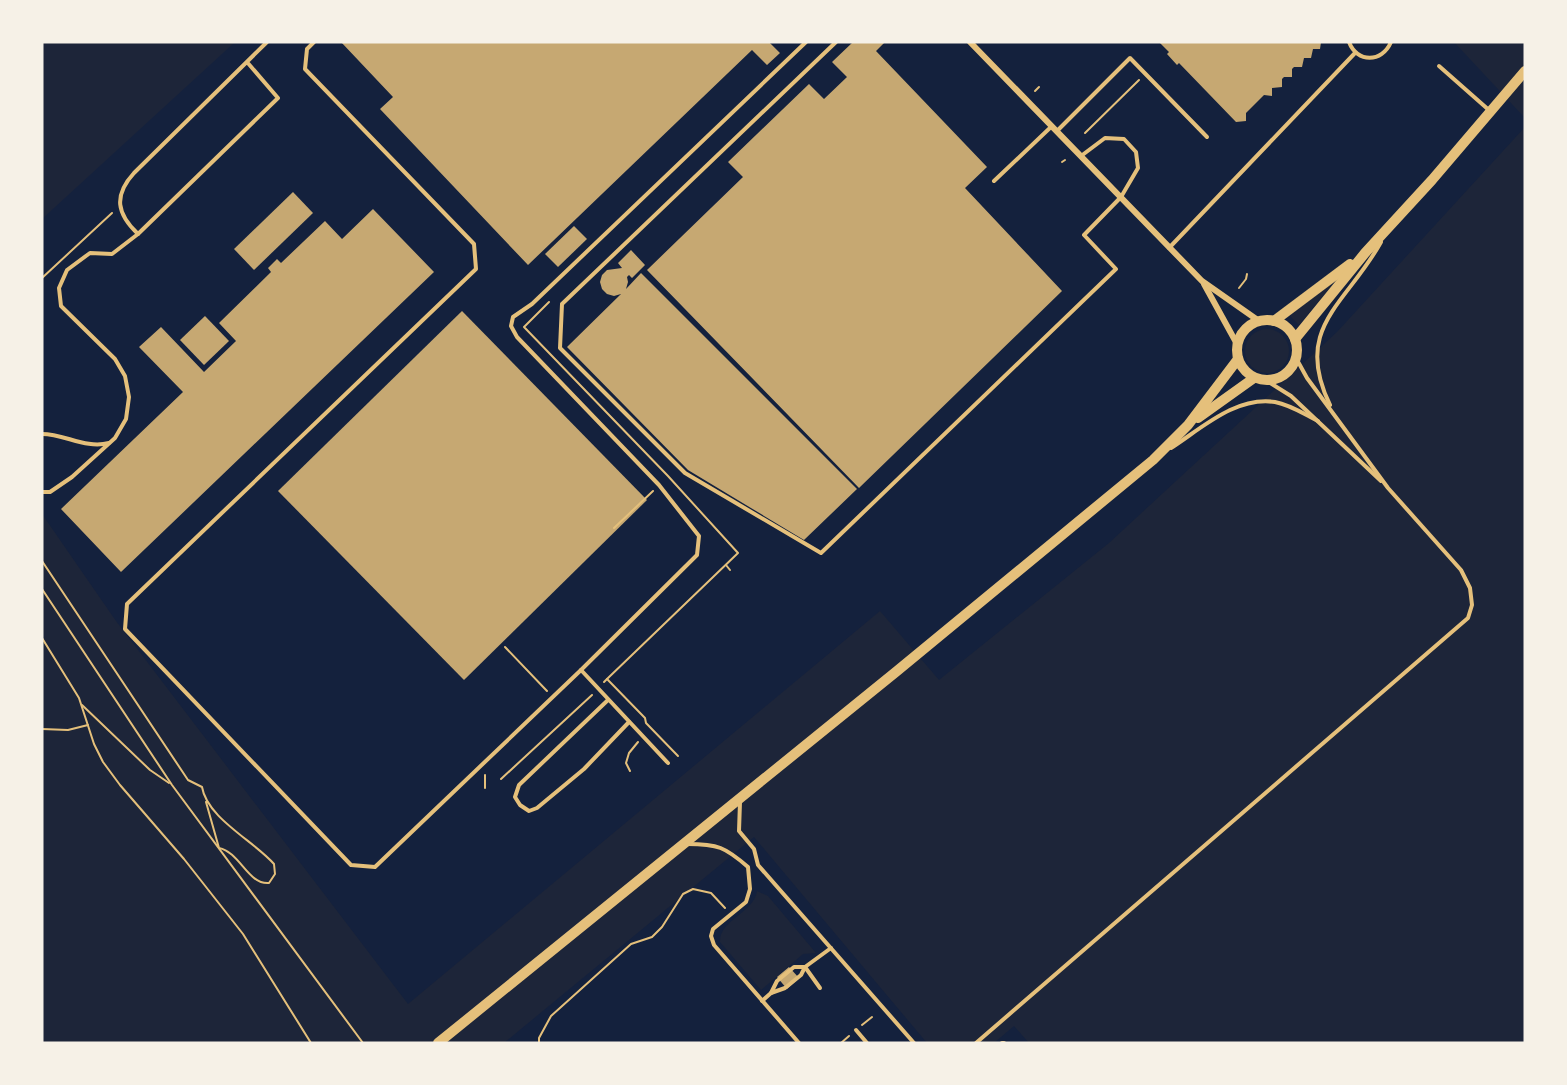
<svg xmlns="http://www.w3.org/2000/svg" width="1567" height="1085" viewBox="0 0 1567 1085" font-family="'Fira Sans',sans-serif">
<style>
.green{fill:#1d2539}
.building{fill:#c6a872}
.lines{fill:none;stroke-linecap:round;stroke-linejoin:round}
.path{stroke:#e5c07b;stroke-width:2}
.service{stroke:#e5c07b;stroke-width:4}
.minor{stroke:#e5c07b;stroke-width:6}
.secondary{stroke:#e5c07b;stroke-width:10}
</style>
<rect width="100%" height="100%" fill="#14213d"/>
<g class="green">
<polygon points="42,42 235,42 42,219"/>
<polygon points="1454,42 1525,42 1525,118"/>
<polygon points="1525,127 1525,1043 1029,1043 1014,1026 994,1043 927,1043 754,837 504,1043 42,1043 42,514 116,621 408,1004 880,611 939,680 1109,543 1337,332"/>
<polygon points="1336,280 1299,325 1290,316"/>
<circle cx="1267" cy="351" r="22"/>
<path d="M757 891 768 896 816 953 803 954 761 990 720 942C719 920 754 913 757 891Z"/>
</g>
<g class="building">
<polygon points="341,42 769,42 780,53 767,65 752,50 528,265 380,109 393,97"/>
<polygon points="853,42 885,42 876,51 987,167 965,188 1062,291 859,488 647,270 743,177 728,162 809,84 824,99 847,77 832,62"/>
<polygon points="1159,42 1321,42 1320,49 1313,49 1311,58 1304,58 1302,67 1294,67 1292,69 1292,77 1284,77 1282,79 1282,87 1272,88 1272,96 1264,95 1246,113 1246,121 1236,122 1179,63 1177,65 1167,54 1169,52"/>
<polygon points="293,192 313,213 254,270 234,249"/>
<polygon points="373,209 434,272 121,572 61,509 183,392 139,347 161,327 204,372 236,341 219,323 271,272 268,268 277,259 281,263 325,221 342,239"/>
<polygon points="574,226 587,239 558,267 545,254"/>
<polygon points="631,250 645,265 632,278 629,275 627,277 628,282 626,289 641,273 857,489 804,540 688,470 567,347 621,294 614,296 607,294 602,289 600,282 602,275 607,270 622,268 618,263"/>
<polygon points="462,311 647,500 464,680 278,491"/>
<polygon points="205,316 229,341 204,365 180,340"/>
<polygon points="789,967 799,978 787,989 777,977"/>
</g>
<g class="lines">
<g class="path">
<polyline points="1035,91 1039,87"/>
<polyline points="1085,133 1139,80"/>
<polyline points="1062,162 1065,160"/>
<polyline points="42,278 112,213"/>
<polyline points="1239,288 1246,279 1247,274"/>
<polyline points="549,302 524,327 668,476 738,553 607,679"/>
<polyline points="614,528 653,491"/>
<path d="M42 561 188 780 202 787C207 818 254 841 274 864L275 874 269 883C248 885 240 852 219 848L206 802"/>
<polyline points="726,565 730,570"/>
<polyline points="42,589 172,785 363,1043"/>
<polyline points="42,638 79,698 94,744 103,762 120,785 184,859 243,934 311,1043"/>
<polyline points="505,647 547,691"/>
<polyline points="604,682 607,679 645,718 646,723 678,756"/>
<polyline points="82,705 150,770 169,783"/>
<polyline points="42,729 68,730 88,725"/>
<polyline points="630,771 626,763 629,753 638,742"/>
<polyline points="501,779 592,695"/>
<polyline points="485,788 485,775"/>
<polyline points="862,1025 872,1017"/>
<polyline points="539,1043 539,1038 551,1016 631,944 652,937 662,927 683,894 693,889 711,893 725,908"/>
<polyline points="841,1043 849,1036"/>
</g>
<g class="service">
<polyline points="314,42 307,49 305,69 474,244 476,269 127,604 125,629 351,865 375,867 581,670 697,555 699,536 659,485 517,337 511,326 513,317 532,304 806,42"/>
<polyline points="836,42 562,304 560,348 685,473 821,553 1116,269 1084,235 1121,197 1138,168 1136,152 1124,139 1105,138 1081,156"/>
<path d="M1349 42C1357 63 1382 63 1391 42"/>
<path d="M247 62 278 98 138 234C117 214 113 196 134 173L267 42"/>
<polyline points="1439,66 1490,111"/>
<polyline points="1057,131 1130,58 1207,137"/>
<polyline points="994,181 1052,126"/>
<polyline points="1169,248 1355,53"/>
<polyline points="1267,381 1291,396 1381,481"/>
<path d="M1330 405C1292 327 1347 304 1381 242"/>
<path d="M42 434C65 434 85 449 109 443"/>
<path d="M1171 448C1202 428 1236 396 1275 402 1291 405 1304 414 1318 421"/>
<polyline points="42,492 50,492 72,477 115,438 126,419 129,397 125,376 115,359 61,306 59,288 67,270 90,253 112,254 138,234"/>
<polyline points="581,670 668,763"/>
<polyline points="608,700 519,785 515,797 520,805 529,811 537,808 584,769 629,722"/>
<polyline points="740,802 739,831 754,849 758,865 914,1043"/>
<path d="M687 844C718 844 725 847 748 867L750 889 746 902 713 929 711 936 714 945 799 1043"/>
<polyline points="805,967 820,988"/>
<polyline points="771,993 777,981 794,967 805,967"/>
<polyline points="762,1001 771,993 785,988 801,975 805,967 831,948"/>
<polyline points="856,1030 867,1043"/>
<polyline points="976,1043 1468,618 1472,605 1470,588 1461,570 1388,488 1307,378 1296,358"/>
<polyline points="1002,1043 1004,1043"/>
</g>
<g class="minor">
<polyline points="970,42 1202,281 1259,321"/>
<polyline points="1204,284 1237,344"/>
</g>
<g class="secondary">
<circle cx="1267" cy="350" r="30"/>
<polyline points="1274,321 1350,264"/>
<polyline points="1295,339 1365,253 1432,180 1525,71"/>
<polyline points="1198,418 1254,378"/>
<polyline points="438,1043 897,671 1153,460 1188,425 1238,359"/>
</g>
</g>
<rect width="1567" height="1085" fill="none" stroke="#f6f1e7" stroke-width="87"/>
</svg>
